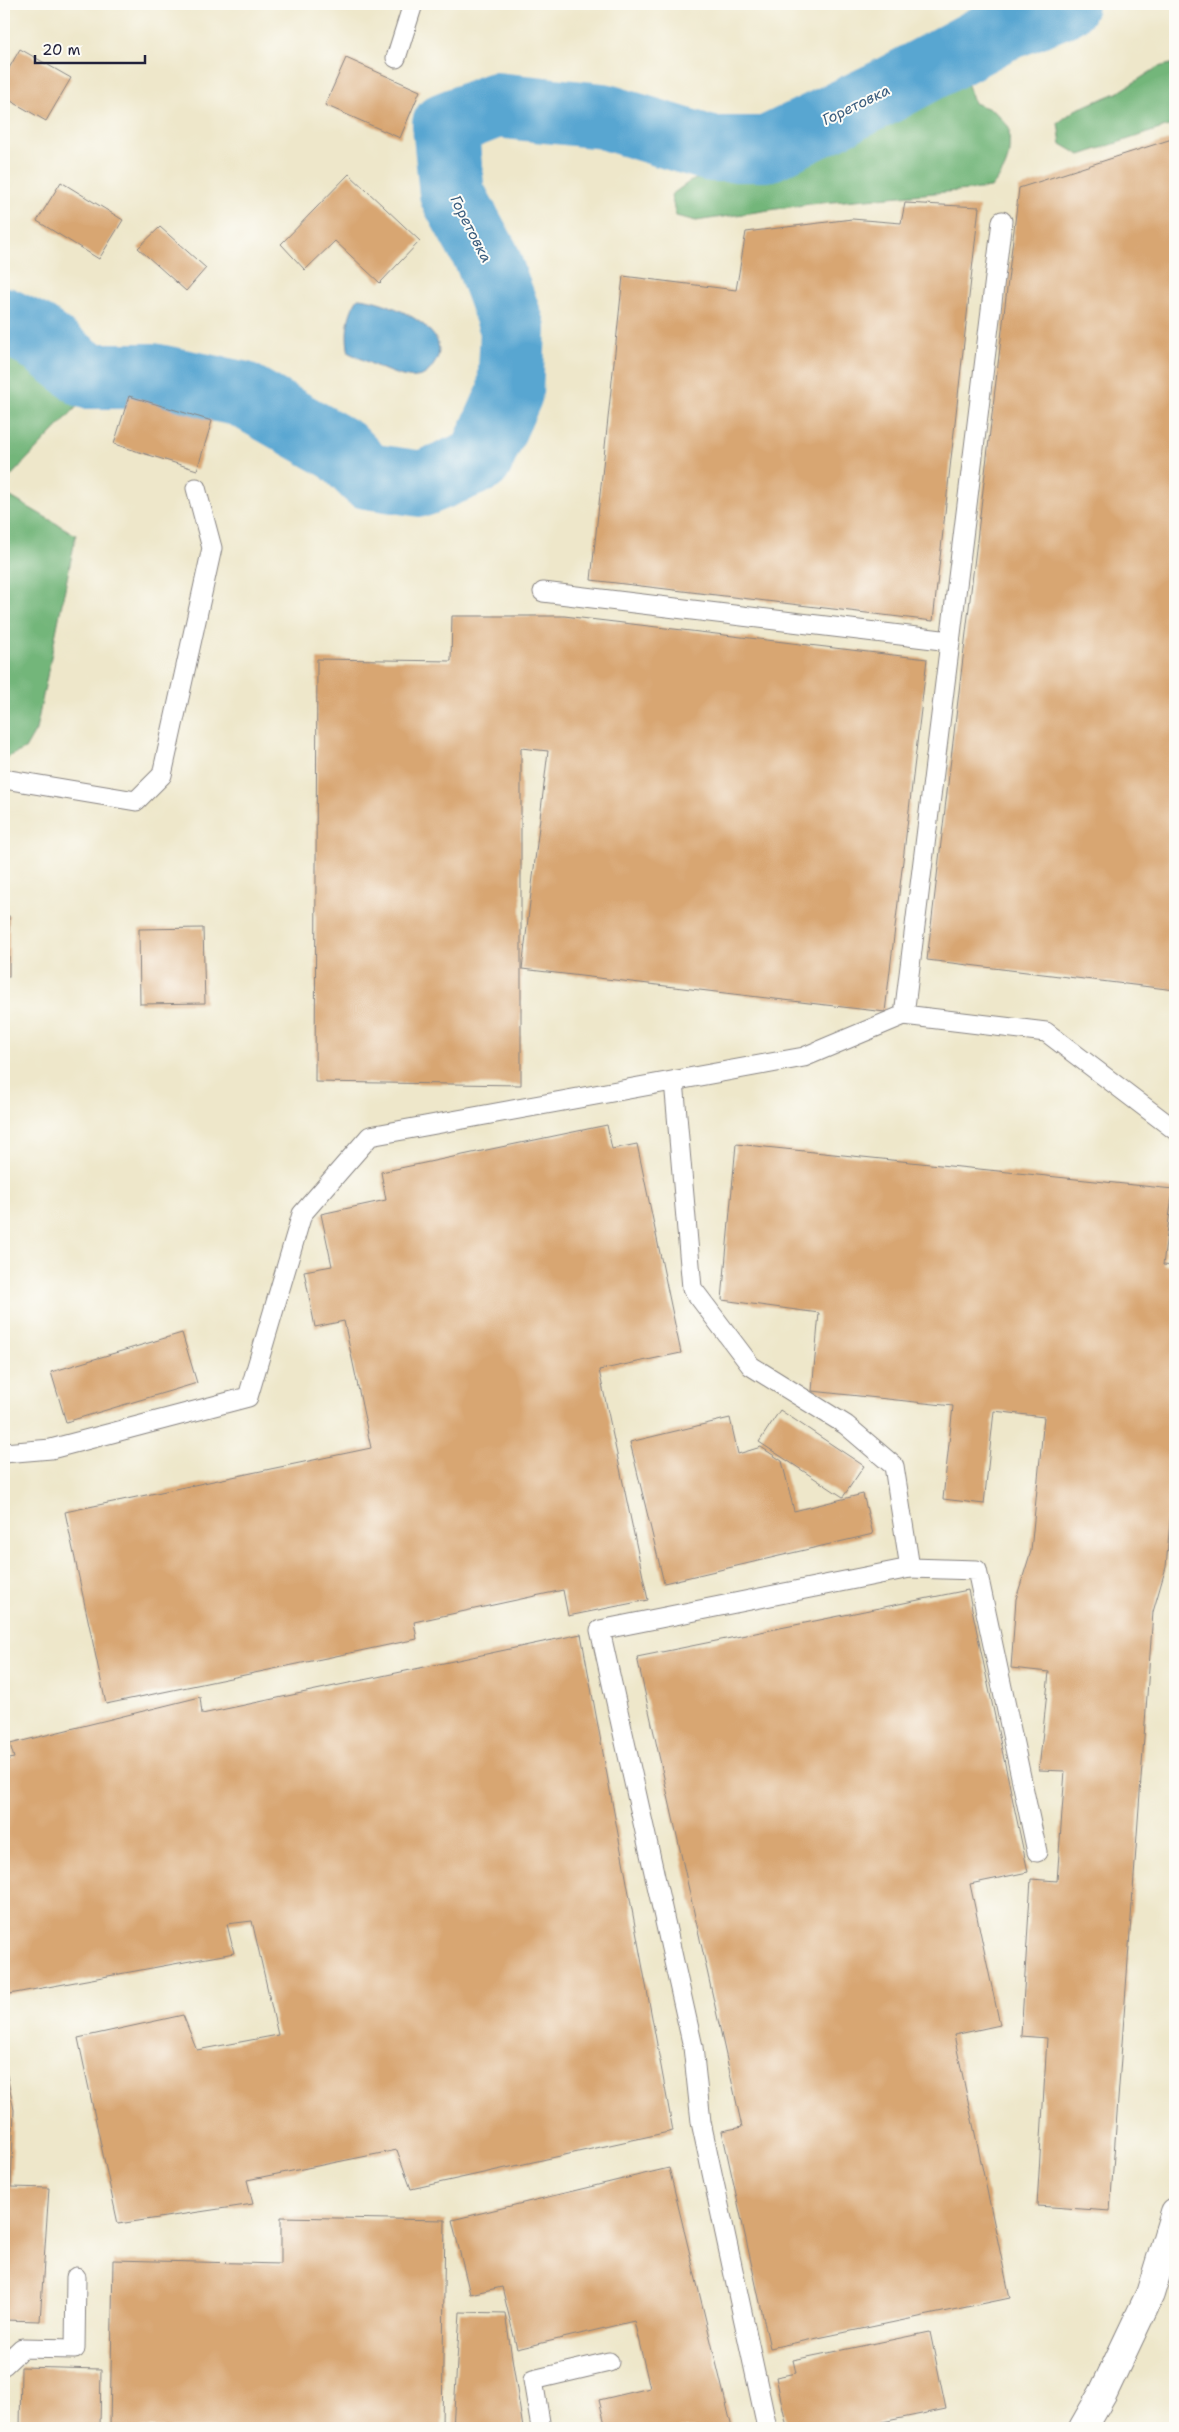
<svg xmlns="http://www.w3.org/2000/svg" width="1179" height="2432" viewBox="0 0 1179 2432" font-family="'Shantell Sans',sans-serif">
<style>
.forest{fill:#73b67a;stroke:#4a6c5a}
.water{fill:#58a6d1;stroke:#3d6486}
.lines{fill:none;stroke-linecap:round;stroke-linejoin:round}
.river{stroke:#58a6d1;stroke-width:66}
.building{fill:#d8a672}
.service-casing{stroke:#888482;stroke-width:21}
.minor-casing{stroke:#888482;stroke-width:30}
.service{stroke:#fff;stroke-width:19}
.minor{stroke:#fff;stroke-width:28}
.labels{text-anchor:middle;dominant-baseline:central;stroke-width:4;stroke-linejoin:round;paint-order:stroke}
.water-label{font-size:15px;font-style:italic;fill:#3a5d7e;stroke:#fdfcf7}
</style>
<rect width="100%" height="100%" fill="#fdfcf7"/>
<filter id="ink" filterUnits="userSpaceOnUse"><feTurbulence type="fractalNoise" baseFrequency=".02" numOctaves="2"/><feDisplacementMap in="SourceGraphic" scale="10" xChannelSelector="R" yChannelSelector="G"/><feConvolveMatrix kernelMatrix="1 2 1 2 8 2 1 2 1" color-interpolation-filters="sRGB"/></filter>
<filter id="wash" filterUnits="userSpaceOnUse"><feTurbulence type="fractalNoise" baseFrequency=".0096" numOctaves="4" result="noise"/><feDisplacementMap in="SourceGraphic" scale="20" xChannelSelector="R" yChannelSelector="G"/><feGaussianBlur stdDeviation="1.12" result="paint"/><feColorMatrix in="noise" values="0 0 0 0 0 0 0 0 0 0 0 0 0 0 0 0 0 1.4 0 .05"/><feComposite in="paint" operator="in"/></filter>
<g filter="url(#wash)">
<rect width="100%" height="100%" fill="#eee7ca"/>
<g class="forest">
<polygon points="1175,63 1175,124 1080,155 1061,144 1058,123 1075,110 1119,92 1158,67"/>
<path d="M967 82 974 103 993 110 1009 127C1010 156 1010 165 991 188L810 204 696 221 676 216 671 195 689 182 711 173 771 156 815 148 859 132 890 107Z"/>
<polygon points="4,342 55,373 93,390 4,483"/>
<polygon points="4,493 76,535 36,730 25,749 4,759"/>
</g>
<path class="water" d="M358 298C383 299 454 328 436 361 431 369 427 376 416 377 399 380 365 360 349 353 345 335 347 314 358 298Z"/>
<g class="lines">
<polyline class="river" points="4,320 36,336 88,376 153,376 242,394 341,450 367,476 422,484 480,460 510,393 513,329 487,258 452,194 445,125 496,105 603,116 711,149 767,149 883,93 1000,30 1065,4"/>
</g>
<g id="blocks">
<g class="building">
<polygon points="20,49 71,78 46,121 4,97 4,77"/>
<polygon points="346,58 420,91 400,138 325,105"/>
<polygon points="1175,138 1175,990 927,960 1019,188"/>
<polygon points="349,174 420,241 380,283 335,241 305,270 281,244"/>
<polygon points="61,182 123,220 99,259 37,221"/>
<polygon points="905,203 979,207 933,621 591,580 623,276 736,290 746,232 852,219 901,223"/>
<polygon points="160,227 206,268 186,291 138,248"/>
<polygon points="129,396 212,421 197,470 114,444"/>
<polygon points="452,616 564,616 927,659 885,1012 522,969 548,751 521,748 521,1085 315,1082 317,659 451,661"/>
<rect x="4" y="916" width="5" height="61"/>
<polygon points="203,928 205,1003 140,1004 139,929"/>
<polygon points="607,1125 612,1149 637,1144 681,1353 599,1370 648,1600 568,1616 563,1590 414,1622 417,1639 106,1704 65,1512 371,1448 344,1321 315,1327 304,1271 332,1266 321,1214 386,1200 381,1172"/>
<polygon points="736,1144 1173,1189 1163,1265 1175,1266 1175,1465 1166,1567 1153,1612 1110,2211 1037,2206 1047,2038 1021,2036 1031,1879 1057,1881 1065,1771 1039,1770 1049,1672 1011,1668 1016,1599 1031,1551 1044,1417 994,1411 984,1504 943,1499 953,1406 812,1391 819,1313 722,1300"/>
<polygon points="182,1333 197,1383 66,1422 51,1372"/>
<polygon points="780,1410 864,1466 843,1497 759,1442"/>
<polygon points="730,1418 738,1454 761,1447 782,1461 794,1511 863,1494 873,1534 664,1583 630,1442"/>
<polygon points="968,1590 1028,1872 970,1884 1000,2025 954,2035 1010,2298 770,2348 722,2131 742,2127 637,1657"/>
<polygon points="581,1634 673,2131 411,2189 397,2150 247,2180 253,2204 118,2224 78,2038 183,2015 197,2050 278,2035 252,1921 227,1924 234,1953 4,1995 4,1760 14,1758 10,1744 200,1697 202,1714"/>
<polygon points="4,2061 14,2110 11,2187 49,2188 40,2321 4,2320"/>
<polygon points="669,2168 732,2428 606,2428 599,2400 650,2388 634,2321 517,2349 502,2287 470,2294 452,2220"/>
<polygon points="281,2217 445,2220 442,2428 110,2428 113,2260 281,2264"/>
<polygon points="460,2312 505,2313 523,2428 453,2428"/>
<polygon points="930,2332 946,2409 853,2428 787,2428 776,2377 796,2373 793,2360"/>
<polygon points="21,2367 101,2369 100,2428 20,2428"/>
</g>
</g>
</g>
<g filter="url(#ink)">
<use href="#blocks" fill-opacity="0" stroke="#888482" stroke-width="1"/>
<g class="lines">
<g class="service-casing">
<g id="service">
<polyline points="396,58 413,4"/>
<polyline points="1002,221 904,1015 1046,1032 1175,1130"/>
<polyline points="543,592 950,641"/>
<polyline points="4,779 136,801 162,775 212,548 196,488"/>
<polyline points="674,1081 692,1288 751,1366 846,1425 894,1466 910,1568 600,1630 693,2047 701,2122 767,2428"/>
<polyline points="4,1453 51,1449 248,1397 302,1214 370,1136 804,1057 904,1015"/>
<polyline points="910,1568 977,1570 1037,1852"/>
<polyline points="4,2365 22,2348 75,2349 76,2277"/>
<polyline points="541,2428 533,2380 609,2362"/>
</g>
</g>
<g class="minor-casing">
<polyline id="minor" points="1083,2428 1103,2393 1150,2294 1175,2212"/>
</g>
<use href="#service" class="service"/>
<use href="#minor" class="minor"/>
</g>
</g>
<g class="labels">
<g class="water-label">
<text transform="translate(856 105) rotate(-26)">Горетовка</text>
<text transform="translate(471 229) rotate(63)">Горетовка</text>
</g>
</g>
<rect width="1179" height="2432" fill="none" stroke="#fdfcf7" stroke-width="20"/>
<path d="M35 55v8h110v-8" fill="none" stroke="#22223b" stroke-width="2.5"/>
<text x="42" y="55" font-size="15" fill="#22223b" stroke="#fdfcf7" stroke-width="4" paint-order="stroke">20 m</text>
</svg>
